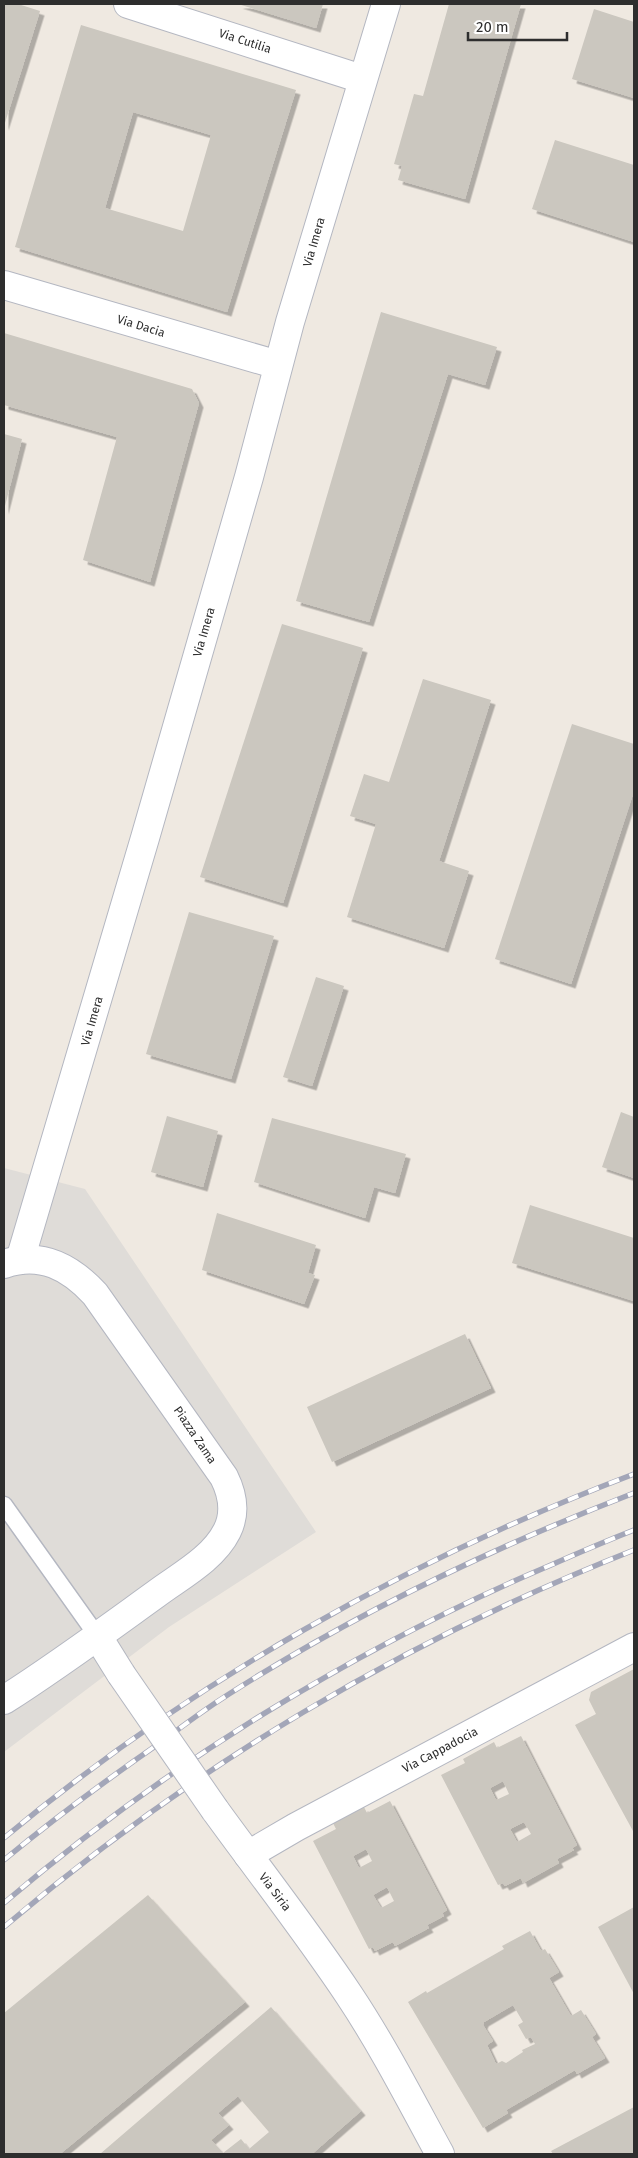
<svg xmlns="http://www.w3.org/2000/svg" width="638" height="2158" viewBox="0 0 638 2158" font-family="'Fira Sans',sans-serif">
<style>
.plaza{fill:#dfdcd8}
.building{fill:#cbc7bf;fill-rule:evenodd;filter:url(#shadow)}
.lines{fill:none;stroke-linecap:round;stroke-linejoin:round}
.lane-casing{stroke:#b4b7c1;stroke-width:19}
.street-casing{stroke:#b4b7c1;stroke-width:30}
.secondary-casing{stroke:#b4b7c1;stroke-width:30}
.lane{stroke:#fff;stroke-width:16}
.street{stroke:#fff;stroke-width:28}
.secondary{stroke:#fff;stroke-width:28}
.rail-casing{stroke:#a3a6b8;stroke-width:5.5}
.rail{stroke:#fff;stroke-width:4;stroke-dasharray:11;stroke-linecap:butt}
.secondary-bridge-casing{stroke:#b4b7c1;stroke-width:30;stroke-linecap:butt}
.secondary-bridge{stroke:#fff;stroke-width:28}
.labels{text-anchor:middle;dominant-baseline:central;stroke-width:4.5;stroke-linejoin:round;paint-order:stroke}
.street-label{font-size:12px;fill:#2e2e2e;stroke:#fff}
</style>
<defs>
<filter id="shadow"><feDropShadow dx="4.5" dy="4.5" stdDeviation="0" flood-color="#0004"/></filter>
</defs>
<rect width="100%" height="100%" fill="#efe9e1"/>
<polygon class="plaza" points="4,1168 85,1189 316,1532 169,1627 4,1752"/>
<g class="building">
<polygon points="4,4 18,4 40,11 4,126"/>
<polygon points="238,4 323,4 316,28"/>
<polygon points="449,4 521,4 465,199 398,180 402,166 394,164 414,94 423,96"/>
<polygon points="594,9 634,22 634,98 572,79"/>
<path d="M81 25 296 90 227 312 15 247ZM133 112 211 135 183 231 105 208Z"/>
<polygon points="555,140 634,165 634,242 532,209"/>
<polygon points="381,312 497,347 485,385 448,374 369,622 296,601"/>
<polygon points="4,333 192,389 199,403 150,582 83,560 117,437 4,405"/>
<polygon points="4,434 22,439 4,510"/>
<polygon points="282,624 363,648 283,903 200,877"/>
<polygon points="423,679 491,700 439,861 469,871 444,948 347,917 376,824 350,816 364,774 389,782"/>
<polygon points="572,724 634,744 634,791 571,984 495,959"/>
<polygon points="189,912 274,936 231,1079 146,1054"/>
<polygon points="316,977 344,986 312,1086 283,1077"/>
<polygon points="621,1112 634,1117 634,1178 602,1167"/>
<polygon points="167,1116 218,1131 203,1187 151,1172"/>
<polygon points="272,1118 406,1154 395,1193 374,1187 365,1218 254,1182"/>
<polygon points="530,1205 634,1238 634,1301 512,1263"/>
<polygon points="217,1213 316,1245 308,1273 315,1275 304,1304 202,1270"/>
<polygon points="465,1334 491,1388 332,1462 307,1407"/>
<polygon points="634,1669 634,1830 633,1831 575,1725 596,1714 589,1700 591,1692"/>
<path d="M521 1736 577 1845 572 1848 574 1850 557 1859 559 1863 523 1883 521 1878 505 1886 503 1883 498 1885 441 1775 465 1763 463 1759 494 1742 497 1748ZM503 1781 509 1794 496 1800 490 1788ZM524 1822 531 1834 517 1842 510 1829Z"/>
<path d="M390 1801 447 1910 442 1913 444 1916 427 1925 429 1928 395 1946 393 1942 375 1951 373 1947 369 1949 313 1841 336 1829 333 1823 364 1807 367 1813ZM366 1849 372 1861 359 1868 353 1856ZM387 1887 394 1901 381 1908 373 1895Z"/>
<polygon points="148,1895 245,2002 60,2154 4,2154 4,2013"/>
<polygon points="634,1907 634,1994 598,1927"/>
<path d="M530 1931 541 1951 545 1949 559 1972 549 1978 571 2016 581 2010 596 2034 592 2037 605 2058 577 2074 575 2070 506 2110 508 2113 483 2128 408 2002 426 1991 427 1993 504 1949 502 1946ZM513 2005 523 2022 518 2025 526 2039 531 2037 535 2044 522 2050 523 2052 506 2063 502 2061 496 2064 487 2045 493 2041 483 2025 484 2022Z"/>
<path d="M271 2007 361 2111 312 2154H100ZM238 2096 269 2132 249 2149 241 2139 223 2153 211 2140 229 2125 218 2113Z"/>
<polygon points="634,2107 634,2154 553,2154 551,2151"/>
</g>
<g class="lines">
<g class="lane-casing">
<polyline id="lane" points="4,1505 98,1637"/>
</g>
<g class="street-casing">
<g id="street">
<polyline points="128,4 362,79"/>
<polyline points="4,285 278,365"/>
<polyline points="20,1260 145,838 249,477 290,322 386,4"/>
<path d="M4 1264C41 1251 70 1267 95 1294L224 1477C233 1495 236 1513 227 1531 213 1559 180 1576 156 1594 106 1630 56 1667 4 1700"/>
<polyline points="248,1855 296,1827 634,1647"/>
</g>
</g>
<g class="secondary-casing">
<g id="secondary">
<polyline points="98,1637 121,1674"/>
<path d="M215 1810C260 1872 307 1932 349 1995 383 2046 411 2101 440 2154"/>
</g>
</g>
<use href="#lane" class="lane"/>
<use href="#street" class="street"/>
<use href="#secondary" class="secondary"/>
<g class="rail-casing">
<g id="rail">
<path d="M4 1838C191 1682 407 1560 634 1474"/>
<path d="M4 1860C56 1817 109 1778 164 1740 185 1724 207 1708 229 1694 356 1613 494 1547 634 1493"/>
<path d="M4 1903C167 1764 353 1649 551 1565 578 1553 606 1541 634 1530"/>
<path d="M4 1927C195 1765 401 1642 634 1550"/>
</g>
</g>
<use href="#rail" class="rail"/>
<g class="secondary-bridge-casing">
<polyline id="secondary-bridge" points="121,1674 215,1810"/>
</g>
<use href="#secondary-bridge" class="secondary-bridge"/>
</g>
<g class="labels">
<g class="street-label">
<text transform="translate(245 41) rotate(18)">Via Cutilia</text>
<text transform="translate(314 242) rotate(-74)">Via Imera</text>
<text transform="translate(141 326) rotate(17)">Via Dacia</text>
<text transform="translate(204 632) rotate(-74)">Via Imera</text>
<text transform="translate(92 1021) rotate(-74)">Via Imera</text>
<text transform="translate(195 1435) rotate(56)">Piazza Zama</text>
<text transform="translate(440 1750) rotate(-28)">Via Cappadocia</text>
<text transform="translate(275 1892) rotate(53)">Via Siria</text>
</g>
</g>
<rect width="638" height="2158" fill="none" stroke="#2e2e2e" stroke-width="10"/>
<path d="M468 32v8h99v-8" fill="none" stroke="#2e2e2e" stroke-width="2.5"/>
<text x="476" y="32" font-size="15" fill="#2e2e2e" stroke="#ffffff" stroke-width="4" paint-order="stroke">20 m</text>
</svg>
